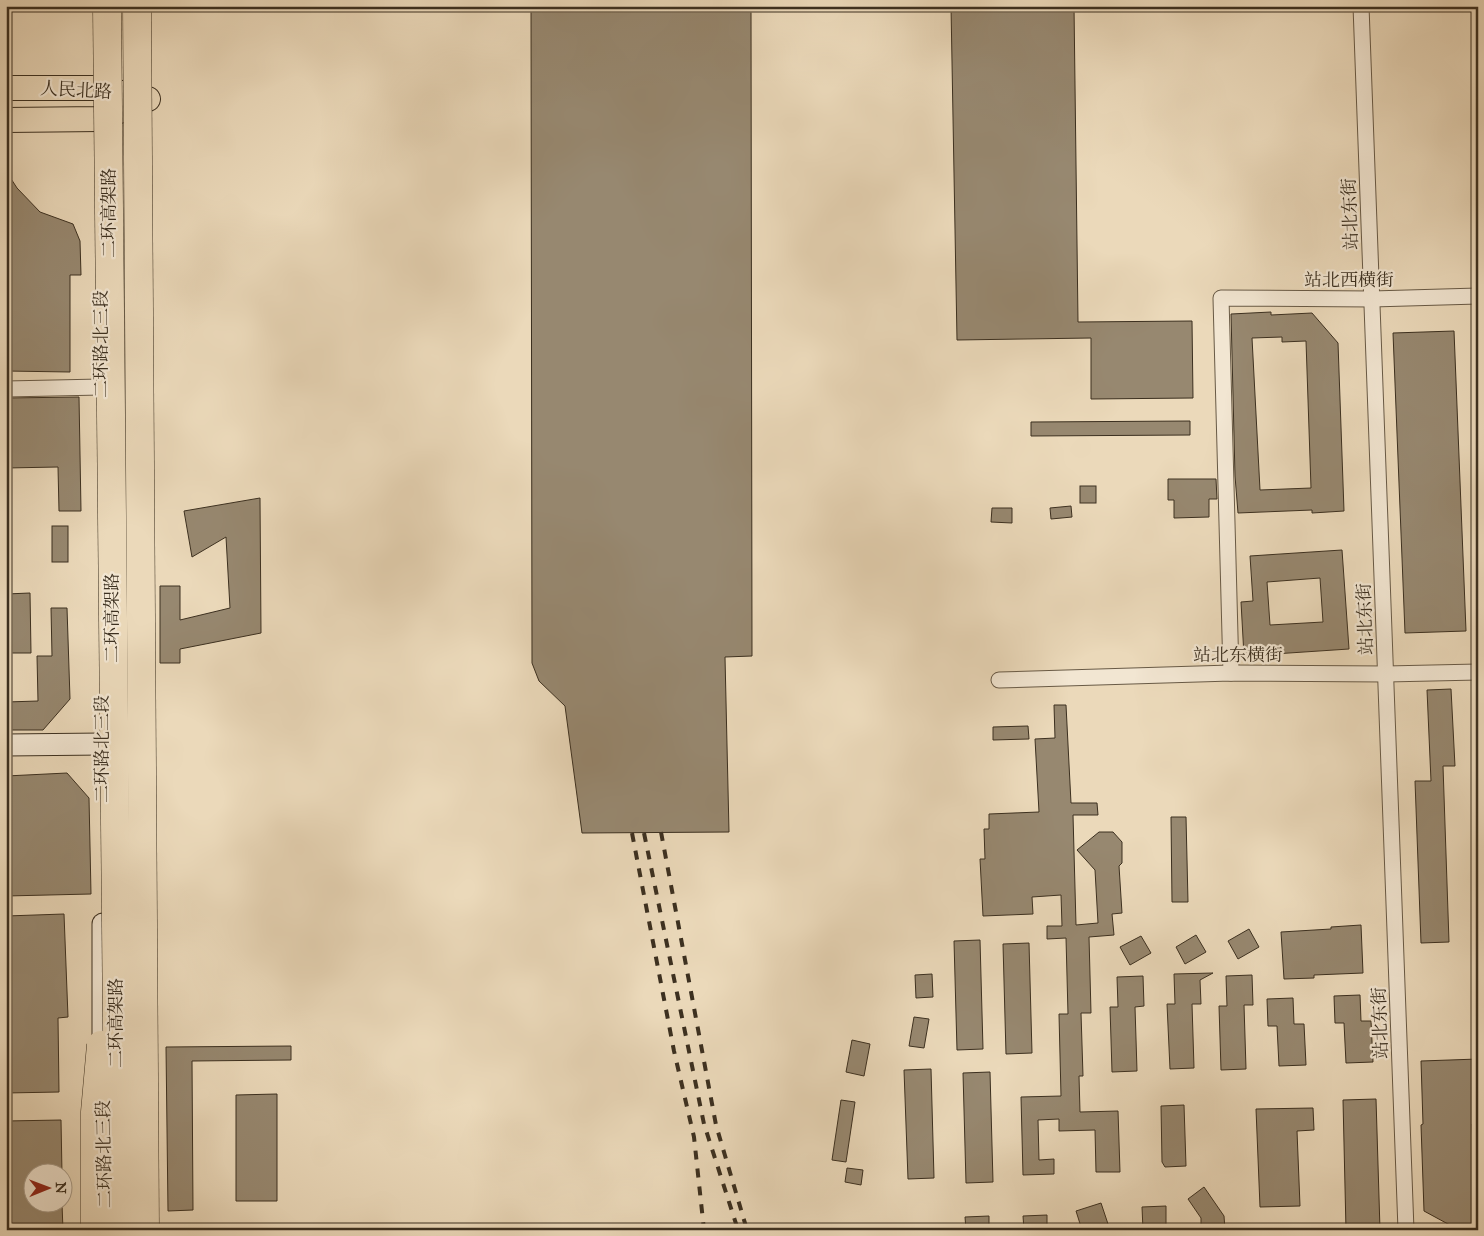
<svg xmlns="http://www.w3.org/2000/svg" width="1484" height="1236" viewBox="0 0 1484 1236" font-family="'IM FELL Great Primer','Noto Serif SC',serif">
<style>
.building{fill:#978870;stroke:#3c3020;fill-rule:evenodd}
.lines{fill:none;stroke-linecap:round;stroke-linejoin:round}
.street-casing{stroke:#685a46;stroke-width:17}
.secondary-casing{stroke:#3c3020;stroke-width:23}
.primary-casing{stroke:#3c3020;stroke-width:26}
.street{stroke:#f2e6d2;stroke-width:15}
.secondary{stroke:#f2e6d2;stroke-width:21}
.primary{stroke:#ebd9ba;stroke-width:24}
.rail{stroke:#3c3020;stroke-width:4;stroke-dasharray:9 9;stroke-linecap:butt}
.highway-bridge-casing{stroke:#3c3020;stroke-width:29;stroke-linecap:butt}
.highway-bridge{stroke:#ebd9ba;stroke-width:28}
.labels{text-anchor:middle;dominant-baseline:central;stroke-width:4.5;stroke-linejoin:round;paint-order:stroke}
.street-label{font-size:18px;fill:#3c3020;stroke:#f2e6d2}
</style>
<rect width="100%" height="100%" fill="#ebd9ba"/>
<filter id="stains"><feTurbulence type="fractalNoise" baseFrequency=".004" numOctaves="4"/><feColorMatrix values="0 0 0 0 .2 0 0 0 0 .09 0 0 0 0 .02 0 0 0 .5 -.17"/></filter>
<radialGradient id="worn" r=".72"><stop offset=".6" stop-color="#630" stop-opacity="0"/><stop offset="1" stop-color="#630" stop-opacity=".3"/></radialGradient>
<g class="building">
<polygon points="531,6 751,6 752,656 725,657 729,832 582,833 565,706 539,681 532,663"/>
<polygon points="951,6 1074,6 1078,322 1192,321 1193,398 1091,399 1091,338 957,340"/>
<polygon points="6,171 17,188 40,212 73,224 80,241 81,275 70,275 70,372 6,371"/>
<path d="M1271 312V315L1312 313 1338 343 1344 511 1312 513V510L1238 513 1235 476 1231 314ZM1282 337V342L1306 341 1311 488 1260 490 1252 338Z"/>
<polygon points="1454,331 1466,631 1405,633 1393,333"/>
<polygon points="79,397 81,511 59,511 58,467 6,468 6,398"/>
<polygon points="1190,421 1190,435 1031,436 1031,422"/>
<polygon points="1168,479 1216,479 1217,499 1209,499 1209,517 1174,518 1174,500 1168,500"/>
<rect x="1080" y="486" width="16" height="17"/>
<polygon points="260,498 261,633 180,649 180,663 160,663 160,586 180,586 180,620 230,608 226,537 192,557 184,511"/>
<polygon points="1071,506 1072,517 1051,519 1050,508"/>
<polygon points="992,508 1012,508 1012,523 991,522"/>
<rect x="52" y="526" width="16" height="36"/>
<path d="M1342 550 1349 649 1244 656 1241 602 1253 601 1250 556ZM1320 578 1323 622 1270 625 1267 582Z"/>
<polygon points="30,593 31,653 6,653 6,594"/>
<polygon points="51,608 67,608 70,699 43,730 6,730 6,702 38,701 37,656 52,656"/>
<polygon points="1451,689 1455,766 1443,766 1449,942 1421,943 1415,781 1431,781 1427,690"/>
<polygon points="1054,705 1066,705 1071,803 1097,803 1098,815 1073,815 1076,925 1098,923 1095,870 1077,850 1099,832 1113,832 1122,842 1122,863 1119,866 1122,913 1112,914 1114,935 1089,937 1091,1013 1081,1013 1083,1076 1079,1076 1080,1112 1118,1111 1120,1172 1096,1172 1095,1130 1059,1131 1059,1119 1038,1120 1039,1160 1054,1159 1054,1174 1023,1175 1021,1097 1061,1096 1059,1014 1068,1014 1066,938 1047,939 1047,926 1062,926 1061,895 1032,897 1033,914 983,916 980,859 985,859 984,829 989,829 989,814 1039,812 1035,739 1055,738"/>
<polygon points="1028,726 1029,739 993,740 993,727"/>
<polygon points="67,773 89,798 91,894 6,896 6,776"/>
<polygon points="1171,817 1186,817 1188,902 1172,902"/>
<polygon points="64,914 68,1017 58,1018 59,1092 6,1093 6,916"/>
<polygon points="1361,925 1363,973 1314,975 1314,978 1284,979 1281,932 1331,929 1331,927"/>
<polygon points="1249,929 1259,947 1238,959 1228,941"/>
<polygon points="1196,935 1206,952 1185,964 1176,947"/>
<polygon points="1141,936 1151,953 1130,965 1120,947"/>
<polygon points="980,940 983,1049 957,1050 954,941"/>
<polygon points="1029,943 1032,1053 1006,1054 1003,944"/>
<polygon points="1213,973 1200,980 1201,1004 1192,1004 1194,1068 1170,1069 1167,1004 1175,1004 1174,974"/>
<polygon points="932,974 933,997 916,998 915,975"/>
<polygon points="1252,975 1253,1005 1244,1005 1246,1069 1221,1070 1219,1006 1227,1006 1226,976"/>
<polygon points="1143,976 1144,1006 1135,1007 1137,1071 1112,1072 1110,1007 1118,1007 1117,977"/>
<polygon points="1360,995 1361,1021 1371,1021 1373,1062 1346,1063 1344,1023 1335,1023 1334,996"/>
<polygon points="1293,998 1294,1024 1304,1024 1306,1065 1279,1066 1277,1026 1268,1026 1267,999"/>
<polygon points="914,1017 929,1019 924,1048 909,1046"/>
<polygon points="852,1040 870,1044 864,1076 846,1072"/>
<polygon points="291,1046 291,1060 192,1061 193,1210 168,1211 166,1047"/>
<polygon points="1478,1059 1478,1123 1472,1124 1475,1195 1478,1193 1478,1230 1459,1230 1424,1211 1421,1125 1423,1124 1421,1061"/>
<polygon points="931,1069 934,1178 908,1179 904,1070"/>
<polygon points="990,1072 993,1182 966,1183 963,1073"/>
<polygon points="277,1094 277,1201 236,1201 236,1095"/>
<polygon points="1376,1099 1380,1230 1346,1230 1343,1100"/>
<polygon points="841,1100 855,1102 846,1162 832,1160"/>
<polygon points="1184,1105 1186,1166 1165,1167 1162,1162 1161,1106"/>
<polygon points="1313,1108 1314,1130 1297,1131 1300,1206 1260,1207 1256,1109"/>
<polygon points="61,1120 62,1174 32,1174 32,1204 62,1204 63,1230 6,1230 6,1121"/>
<polygon points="847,1168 863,1170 861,1185 845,1182"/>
<polygon points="1204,1187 1224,1216 1225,1230 1201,1230 1201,1218 1188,1199"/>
<polygon points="1101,1203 1110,1230 1082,1230 1076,1211"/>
<polygon points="1166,1206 1166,1230 1143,1230 1142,1207"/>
<polygon points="1047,1215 1047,1230 1024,1230 1023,1216"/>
<polygon points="989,1216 989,1230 966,1230 965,1217"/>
</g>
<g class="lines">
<g class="street-casing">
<g id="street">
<polyline points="1361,6 1406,1230"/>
<polyline points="6,389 101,387"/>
<polyline points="1231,673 1221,298 1372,299 1478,296"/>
<polyline points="999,680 1231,673 1386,674 1478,672"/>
</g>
</g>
<g class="secondary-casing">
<g id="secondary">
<polyline points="6,745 103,744"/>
<polyline points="103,1061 103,924"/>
</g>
</g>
<g class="primary-casing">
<g id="primary">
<polyline points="6,88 100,88 125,94"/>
<polyline points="6,120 100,119 148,99"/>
</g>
</g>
<use href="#street" class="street"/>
<use href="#secondary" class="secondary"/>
<use href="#primary" class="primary"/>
<g class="rail">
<polyline points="661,832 716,1125 747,1230"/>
<polyline points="632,833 674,1051 694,1137 704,1230"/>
<polyline points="644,833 704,1124 738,1230"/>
</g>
<g class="highway-bridge-casing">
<g id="highway-bridge">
<polyline points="107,6 119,1230"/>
<polyline points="137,6 145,1230"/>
<polyline points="95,1230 95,1112 101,1045"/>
</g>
</g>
<use href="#highway-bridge" class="highway-bridge"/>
</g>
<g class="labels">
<g class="street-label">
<text transform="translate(76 90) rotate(3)">人民北路</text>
<text transform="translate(109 213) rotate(-90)">二环高架路</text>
<text transform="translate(1350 214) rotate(-92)">站北东街</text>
<text x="1349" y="280">站北西横街</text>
<text transform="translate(101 344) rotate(-90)">二环路北三段</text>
<text transform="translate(112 618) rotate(-90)">二环高架路</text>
<text transform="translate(1365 619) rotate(-92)">站北东街</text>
<text x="1238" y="655">站北东横街</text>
<text transform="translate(102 749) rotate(-90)">二环路北三段</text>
<text transform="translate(116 1023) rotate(-90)">二环高架路</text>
<text transform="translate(1380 1023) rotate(-92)">站北东街</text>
<text transform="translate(104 1154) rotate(-91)">二环路北三段</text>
</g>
</g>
<rect width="1484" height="1236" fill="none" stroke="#ebd9ba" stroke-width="25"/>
<rect x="8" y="8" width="1469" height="1221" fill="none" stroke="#3c3020" stroke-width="2.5"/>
<rect x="12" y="12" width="1459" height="1211" fill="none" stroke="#3c3020"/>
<g transform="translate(48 1188) rotate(89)"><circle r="24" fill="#f2e6d2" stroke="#a99d8b"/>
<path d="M0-4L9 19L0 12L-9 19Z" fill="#8f2418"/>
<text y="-8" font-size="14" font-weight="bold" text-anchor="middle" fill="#3c3020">N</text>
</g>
<rect width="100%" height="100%" filter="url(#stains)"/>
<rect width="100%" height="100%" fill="url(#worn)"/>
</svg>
